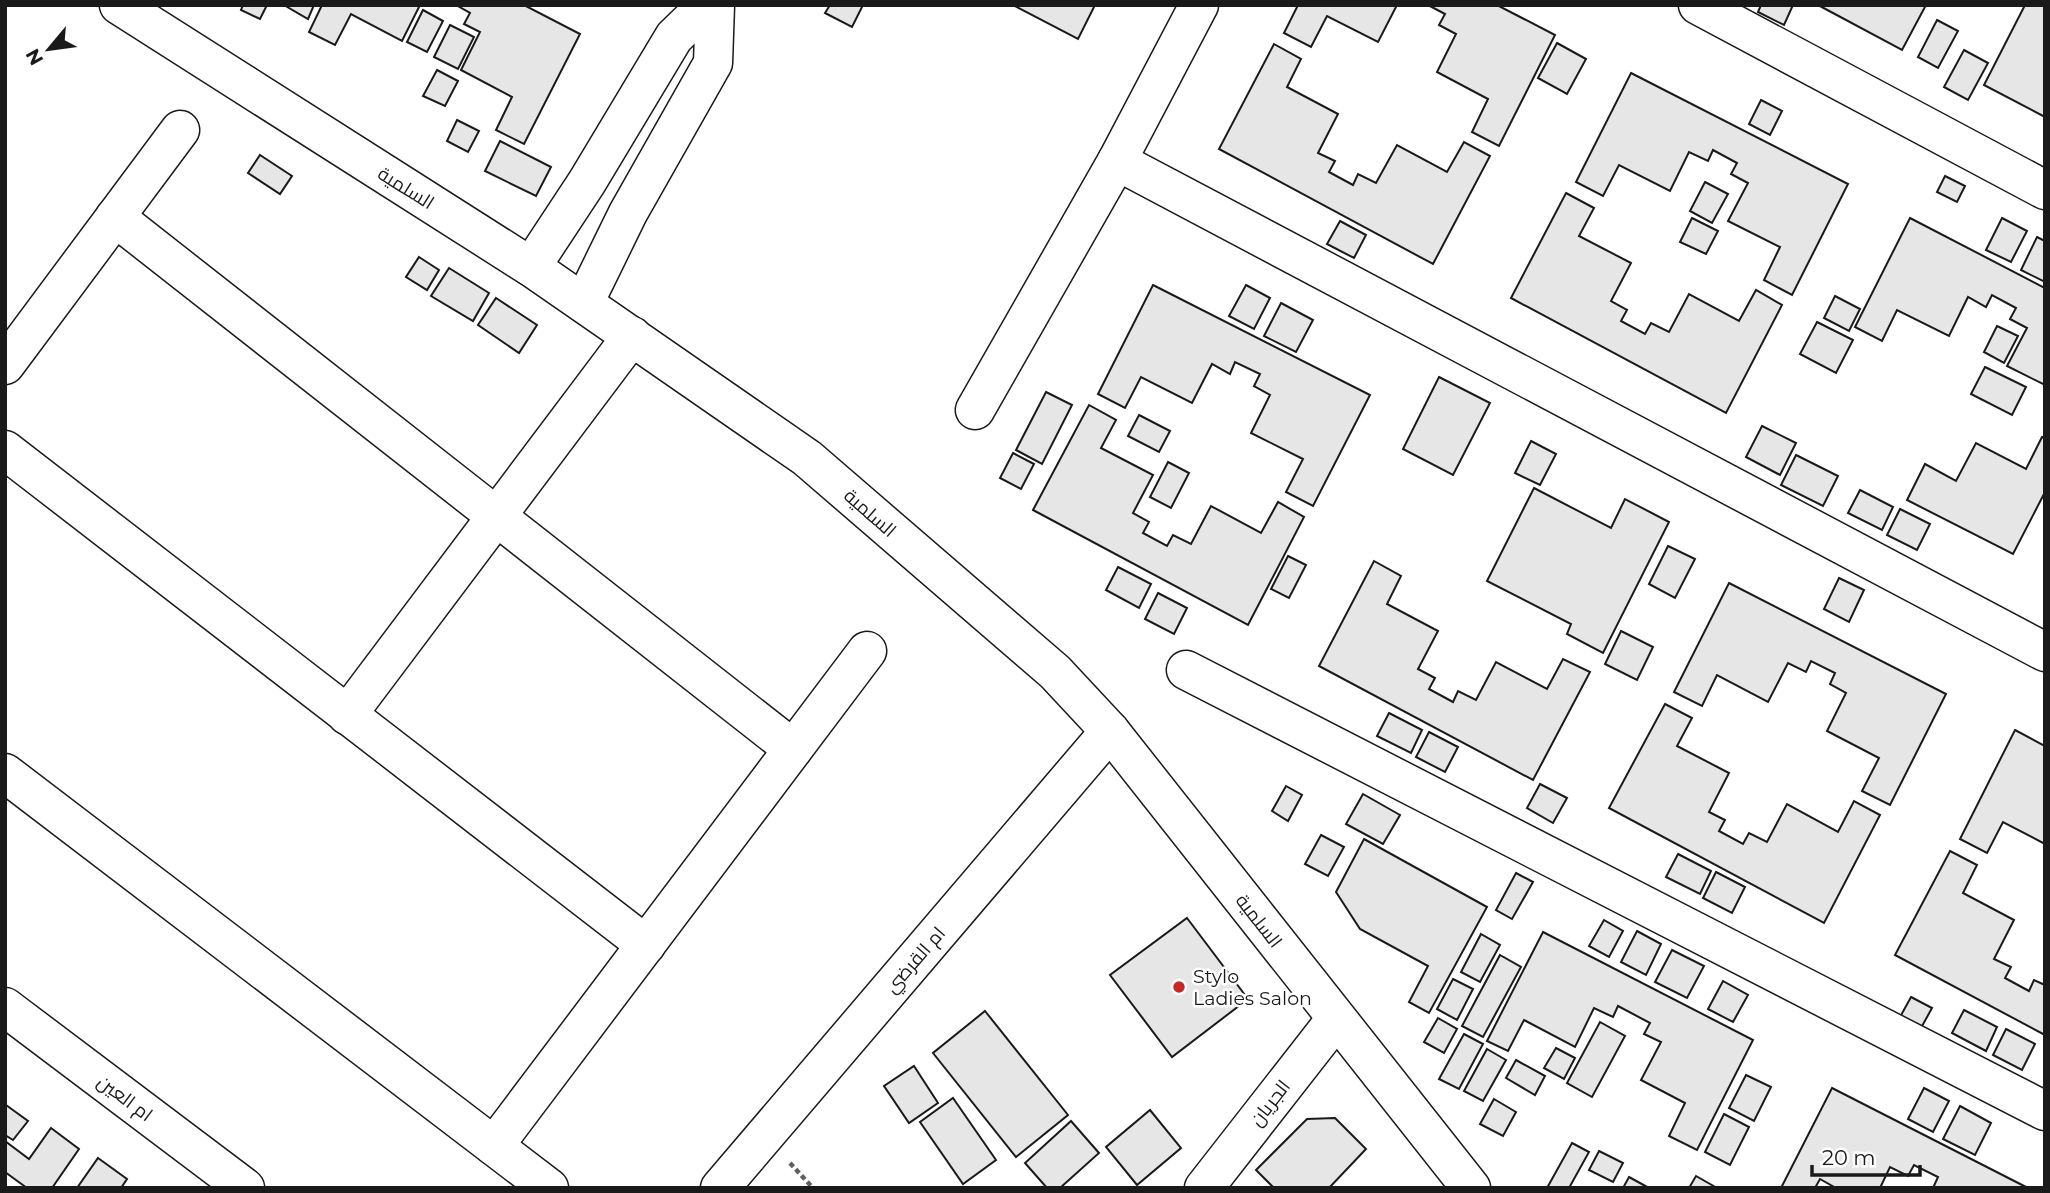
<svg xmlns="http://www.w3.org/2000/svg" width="2050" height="1193" viewBox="0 0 2050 1193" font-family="Montserrat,Cairo,sans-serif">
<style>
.building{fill:#e6e6e6;stroke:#1a1a1a;stroke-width:2}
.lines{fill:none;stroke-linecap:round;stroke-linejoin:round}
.minor-casing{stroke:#1a1a1a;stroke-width:41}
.path{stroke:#5f5f5f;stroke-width:4.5;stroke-dasharray:5 3.5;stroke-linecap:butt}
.minor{stroke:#fff;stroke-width:38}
.poi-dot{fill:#c62828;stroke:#fff;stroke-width:2.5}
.labels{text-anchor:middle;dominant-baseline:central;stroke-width:5;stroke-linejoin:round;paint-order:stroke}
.street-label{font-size:19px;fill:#1a1a1a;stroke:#fff}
.poi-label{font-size:19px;fill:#1a1a1a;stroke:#fff;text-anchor:start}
</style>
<rect width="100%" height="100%" fill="#fff"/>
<g class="building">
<polygon points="243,5 267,5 260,19 241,10"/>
<polygon points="284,5 314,5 308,19"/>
<polygon points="322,5 420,5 402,41 351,14 335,45 309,32"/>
<polygon points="456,5 524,5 580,34 524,144 496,130 512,97 461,70 480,32 464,24 470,13"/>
<polygon points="830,5 863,5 852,27 825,13"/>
<polygon points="1013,5 1095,5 1078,39"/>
<polygon points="1298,5 1397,5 1378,42 1327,16 1311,47 1284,33"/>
<polygon points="1428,5 1497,5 1555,35 1499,146 1472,132 1488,99 1437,72 1456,34 1439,25 1445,14"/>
<polygon points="1761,5 1793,5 1784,25 1758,12"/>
<polygon points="1818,5 1926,5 1902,50"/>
<polygon points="2025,5 2045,5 2045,117 1984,85"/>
<polygon points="423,10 443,21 427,52 407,42"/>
<polygon points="1937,20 1958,31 1938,68 1918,57"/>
<polygon points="450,25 474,37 458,69 434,57"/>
<polygon points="1557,43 1586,59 1567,94 1538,78"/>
<polygon points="1274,44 1301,59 1287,87 1338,114 1318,153 1335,161 1329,172 1353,185 1358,174 1376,183 1397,145 1447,172 1464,142 1490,156 1433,264 1219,149"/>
<polygon points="1964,50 1988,63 1968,100 1944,87"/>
<polygon points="437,70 458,81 445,106 423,96"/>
<polygon points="1631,73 1848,184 1792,295 1764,280 1780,247 1728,221 1748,183 1731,174 1737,163 1713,150 1708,161 1689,152 1670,191 1619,165 1603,196 1576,182"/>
<polygon points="1761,100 1782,111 1770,135 1749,124"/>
<polygon points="457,120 479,131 468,152 447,141"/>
<polygon points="500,141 551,167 536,196 485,171"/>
<polygon points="260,155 292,176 280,194 248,173"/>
<polygon points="1945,176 1965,186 1957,202 1937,192"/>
<polygon points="1705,182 1728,194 1712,223 1690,211"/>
<polygon points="1566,193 1594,208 1579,236 1631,263 1611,301 1627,310 1621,321 1645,334 1651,323 1669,332 1689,294 1739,321 1756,290 1782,305 1726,413 1511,298"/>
<polygon points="1692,218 1718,231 1706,254 1680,242"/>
<polygon points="1910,218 2045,288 2045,385 2007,366 2027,328 2010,319 2016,308 1992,295 1986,307 1968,297 1949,336 1897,310 1882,341 1855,327"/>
<polygon points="2002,218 2027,231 2011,262 1986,250"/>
<polygon points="1340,221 1366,235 1354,258 1327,244"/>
<polygon points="2037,237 2045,241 2045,282 2021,270"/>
<polygon points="419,257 439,270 427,290 406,277"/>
<polygon points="449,268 489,293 473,321 431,296"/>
<polygon points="1153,285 1370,395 1313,506 1286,492 1303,459 1251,433 1270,395 1254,386 1260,374 1235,362 1230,374 1212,364 1192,403 1141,377 1125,408 1098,394"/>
<polygon points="1246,285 1270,298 1254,329 1229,316"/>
<polygon points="1835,296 1860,309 1849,331 1824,318"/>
<polygon points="496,298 537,325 519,353 478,325"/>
<polygon points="1281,303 1313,320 1296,352 1264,336"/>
<polygon points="1817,322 1853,340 1836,373 1800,354"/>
<polygon points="1997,326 2018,336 2004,363 1984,352"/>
<polygon points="1985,367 2026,387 2012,415 1971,394"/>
<polygon points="1439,377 1490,403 1453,475 1403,449"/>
<polygon points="1046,392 1072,405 1042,464 1016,450"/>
<polygon points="1089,405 1116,420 1101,448 1153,475 1133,513 1149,522 1143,533 1167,546 1173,535 1191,544 1211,506 1261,533 1278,502 1304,517 1248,625 1033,510"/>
<polygon points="1139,415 1170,431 1159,452 1128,436"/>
<polygon points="1762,426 1796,443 1780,475 1746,457"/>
<polygon points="2042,437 2045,438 2045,492 2013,554 1907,500 1925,464 1956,481 1976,443 2026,469"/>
<polygon points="1531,441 1556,454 1540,485 1515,473"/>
<polygon points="1013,453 1034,464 1021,489 1000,478"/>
<polygon points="1796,455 1838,476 1823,506 1781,485"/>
<polygon points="1168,462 1189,473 1171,508 1150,497"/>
<polygon points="1534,488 1611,528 1625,499 1669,522 1603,653 1567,634 1571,624 1487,581"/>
<polygon points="1860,490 1893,507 1882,530 1848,513"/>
<polygon points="1900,509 1930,524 1917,550 1887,535"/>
<polygon points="1668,546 1695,559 1675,598 1649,584"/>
<polygon points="1288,556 1306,565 1289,598 1271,589"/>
<polygon points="1374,561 1401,576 1387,604 1438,631 1418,669 1435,678 1429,689 1453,702 1458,691 1476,700 1496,662 1547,689 1563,659 1590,672 1533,780 1319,666"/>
<polygon points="1118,567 1151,584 1139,608 1106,590"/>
<polygon points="1839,578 1864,590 1849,622 1824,609"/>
<polygon points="1729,583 1946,694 1890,805 1862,791 1879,758 1827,731 1846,693 1830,684 1835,673 1811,661 1806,672 1788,663 1768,702 1717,675 1702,706 1674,692"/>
<polygon points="1158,593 1187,608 1174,634 1145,619"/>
<polygon points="1621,631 1653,647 1637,680 1605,664"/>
<polygon points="1665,704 1692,718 1677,746 1729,773 1709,812 1725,820 1719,831 1743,844 1749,833 1767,842 1787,804 1838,832 1854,801 1880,815 1824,923 1609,808"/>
<polygon points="1389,713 1422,730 1411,753 1377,736"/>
<polygon points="2015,730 2045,746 2045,844 2003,822 1987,853 1960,839"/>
<polygon points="1429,732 1458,747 1445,772 1416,757"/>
<polygon points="1540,784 1567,798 1553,823 1527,808"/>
<polygon points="1286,786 1302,795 1288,821 1272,811"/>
<polygon points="1363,794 1400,815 1383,844 1346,824"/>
<polygon points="1321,835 1344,847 1328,876 1305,864"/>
<polygon points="1364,839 1487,907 1429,1013 1409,1002 1428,966 1360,929 1336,892"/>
<polygon points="1950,851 1977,865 1963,893 2014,920 1994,959 2011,967 2005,978 2029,991 2034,980 2045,985 2045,1035 1895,955"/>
<polygon points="1678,854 1711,871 1700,894 1666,877"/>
<polygon points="1716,872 1745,887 1732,913 1703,898"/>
<polygon points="1516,873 1533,882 1512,919 1496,910"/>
<polygon points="1187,918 1248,999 1172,1057 1110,975"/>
<polygon points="1604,920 1623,931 1609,957 1589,946"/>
<polygon points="1637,931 1661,944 1646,975 1621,962"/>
<polygon points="1543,932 1753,1040 1697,1150 1669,1136 1685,1103 1641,1080 1661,1042 1644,1034 1650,1023 1618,1006 1613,1017 1594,1008 1575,1047 1524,1020 1508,1051 1487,1041"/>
<polygon points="1481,934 1500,945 1480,982 1461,972"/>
<polygon points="1672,950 1704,966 1687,998 1655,982"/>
<polygon points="1500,955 1521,967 1483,1037 1462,1026"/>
<polygon points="1453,979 1473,989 1457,1020 1437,1009"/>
<polygon points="1723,981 1748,995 1733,1022 1708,1009"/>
<polygon points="1911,997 1932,1008 1921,1028 1900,1017"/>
<polygon points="1964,1010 1997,1027 1986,1051 1952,1033"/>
<polygon points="985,1011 1068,1115 1016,1157 933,1053"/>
<polygon points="1438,1018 1457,1029 1444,1053 1424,1042"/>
<polygon points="1600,1022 1625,1036 1592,1097 1567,1083"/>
<polygon points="2006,1029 2035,1044 2022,1070 1993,1055"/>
<polygon points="1464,1034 1483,1044 1459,1089 1439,1079"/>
<polygon points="1556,1048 1575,1058 1564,1079 1544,1068"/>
<polygon points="1487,1049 1506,1060 1483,1101 1464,1091"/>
<polygon points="1516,1060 1545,1076 1535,1095 1506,1078"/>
<polygon points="914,1066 938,1103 909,1123 884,1086"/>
<polygon points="1746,1075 1771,1087 1754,1121 1729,1108"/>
<polygon points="1832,1088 2028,1188 1933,1188 1938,1177 1914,1165 1908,1176 1890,1167 1880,1188 1836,1188 1820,1179 1815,1188 1781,1188"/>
<polygon points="1924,1088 1949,1101 1933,1132 1908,1119"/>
<polygon points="953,1098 996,1160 963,1184 920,1122"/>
<polygon points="1494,1099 1516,1112 1503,1136 1480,1124"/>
<polygon points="6,1105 28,1121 13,1140 5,1135"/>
<polygon points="1960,1106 1991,1123 1975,1155 1943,1139"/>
<polygon points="1150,1110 1181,1148 1137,1185 1106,1147"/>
<polygon points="1724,1114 1749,1127 1730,1165 1705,1152"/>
<polygon points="1335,1118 1366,1149 1329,1188 1274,1188 1256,1170 1307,1119"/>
<polygon points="1071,1121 1099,1153 1060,1188 1047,1188 1025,1163"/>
<polygon points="51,1128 79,1149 52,1188 27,1188 5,1172 5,1141 29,1159"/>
<polygon points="1572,1143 1589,1152 1569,1188 1547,1188"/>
<polygon points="1599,1151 1623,1163 1613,1182 1589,1170"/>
<polygon points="98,1158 127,1179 121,1188 77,1188"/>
<polygon points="1696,1176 1717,1188 1689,1188"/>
<polygon points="1629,1177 1649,1188 1623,1188"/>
</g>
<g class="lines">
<g class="minor-casing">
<g id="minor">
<polyline points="119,5 531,267 807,458 1055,672 1110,731 1471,1188"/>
<polyline points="1698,5 2045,190"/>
<polyline points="1117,161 2045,652"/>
<polyline points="115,217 793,749"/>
<polyline points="531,267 587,182 674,37 707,5"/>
<polyline points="584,303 628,213 713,63 715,5"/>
<polyline points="5,365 180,130"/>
<polyline points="975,410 1117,161 1199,5"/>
<polyline points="5,450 646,945"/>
<polyline points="1186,670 2045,1111"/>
<polyline points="347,715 632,336"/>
<polyline points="5,773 549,1188"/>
<polyline points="5,1007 245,1188"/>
<polyline points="494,1146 867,651"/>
<polyline points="720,1188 1110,731"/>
<polyline points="1204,1188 1336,1019"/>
</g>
</g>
<polyline class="path" points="790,1163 813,1188"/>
<use href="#minor" class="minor"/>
</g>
<circle class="poi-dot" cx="1179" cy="987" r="7"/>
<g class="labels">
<g class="street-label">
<text transform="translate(406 188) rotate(32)">السلمية</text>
<text transform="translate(870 513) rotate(41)">السلمية</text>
<text transform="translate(1259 921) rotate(52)">السلمية</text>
<text transform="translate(915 960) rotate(-49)">ام القرضي</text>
<text transform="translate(125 1098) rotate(37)">ام العين</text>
<text transform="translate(1270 1103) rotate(-52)">الجريان</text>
</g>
<g class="poi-label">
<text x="1193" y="976">Stylo<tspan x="1193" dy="22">Ladies Salon</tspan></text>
</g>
</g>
<rect width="2050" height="1193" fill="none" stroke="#1a1a1a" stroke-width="14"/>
<g transform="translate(49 49) rotate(241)" stroke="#ffffff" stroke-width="5" paint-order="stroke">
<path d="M0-5L12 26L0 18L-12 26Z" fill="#1a1a1a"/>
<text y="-10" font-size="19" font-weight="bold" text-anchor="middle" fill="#1a1a1a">N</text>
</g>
<path d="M1812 1165v10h108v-10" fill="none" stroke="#1a1a1a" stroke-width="3.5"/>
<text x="1822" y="1165" font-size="21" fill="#1a1a1a" stroke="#ffffff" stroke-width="5" paint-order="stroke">20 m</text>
</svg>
